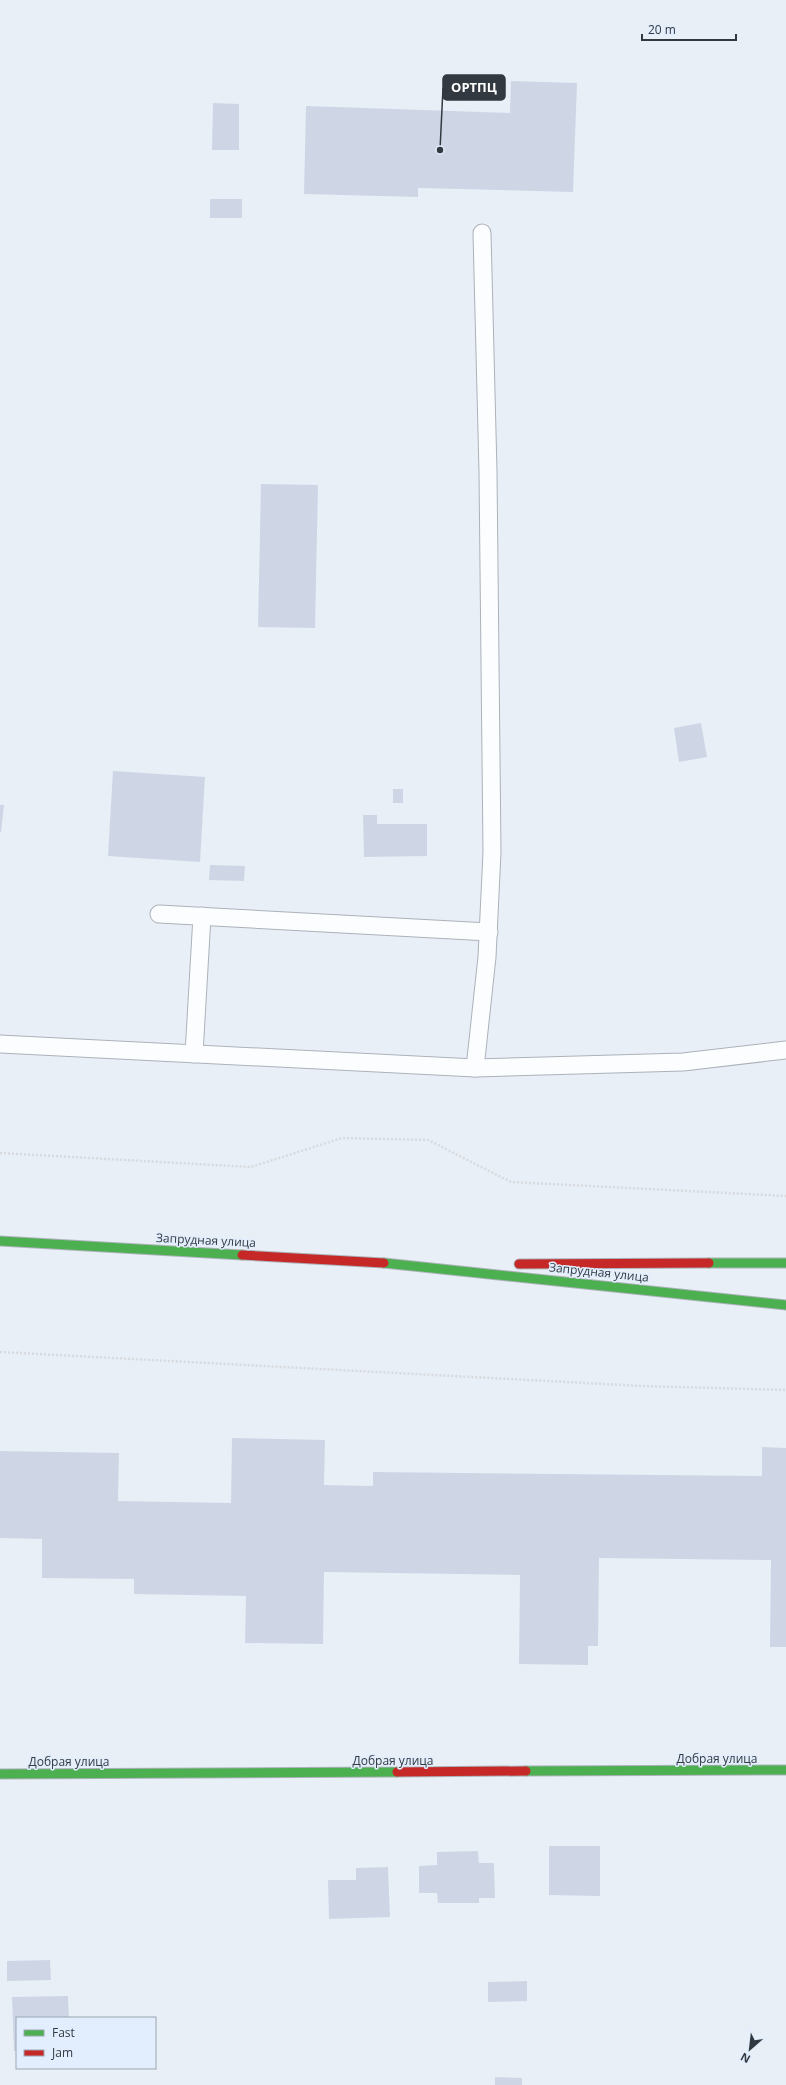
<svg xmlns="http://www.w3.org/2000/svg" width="786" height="2085" viewBox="0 0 786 2085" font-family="'Open Sans',sans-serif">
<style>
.building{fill:#ced6e6}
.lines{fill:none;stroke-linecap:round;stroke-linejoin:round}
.lane-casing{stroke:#acb2b9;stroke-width:19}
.fast-casing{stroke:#acb2b9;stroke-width:11}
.jam-casing{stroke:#acb2b9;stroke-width:11}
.path{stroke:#d8dadd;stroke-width:2.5;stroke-dasharray:2 2;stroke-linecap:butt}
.lane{stroke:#fcfdfe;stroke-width:17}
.fast{stroke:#4caf50;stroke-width:9}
.jam{stroke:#c62828;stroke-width:9}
.labels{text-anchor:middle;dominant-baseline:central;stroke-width:3;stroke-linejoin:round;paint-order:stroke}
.street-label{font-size:12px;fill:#333940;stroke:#e2eefd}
.leader{fill:none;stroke:#333940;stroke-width:1.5}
.callout-dot{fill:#333940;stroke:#e2eefd;stroke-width:1.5}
.callout{fill:#333940;stroke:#333940;stroke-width:1.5}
.callout-label{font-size:13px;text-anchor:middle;font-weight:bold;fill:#fff}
</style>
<rect width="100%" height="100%" fill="#e8eff7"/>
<g class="building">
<polygon points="511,81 577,83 573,192 418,188 418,197 304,194 306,106 510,113"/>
<polygon points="213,103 239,104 239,150 212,150"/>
<rect x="210" y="199" width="32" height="19"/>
<polygon points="261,484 318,485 315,628 258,627"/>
<polygon points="701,723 707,757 679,762 674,728"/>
<polygon points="113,771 205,777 200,862 108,856"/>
<rect x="393" y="789" width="10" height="14"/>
<polygon points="0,805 4,805 1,832 0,832"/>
<polygon points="363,815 377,815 377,824 427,824 427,856 364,857"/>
<polygon points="210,865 245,866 244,881 209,880"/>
<polygon points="232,1438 325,1440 324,1485 373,1486 373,1472 762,1476 762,1447 786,1448 786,1647 770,1647 771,1560 599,1558 598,1646 588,1646 588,1665 519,1664 520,1575 324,1572 323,1644 245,1643 246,1596 134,1594 134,1579 42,1578 42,1539 0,1538 0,1451 119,1453 118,1501 231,1503"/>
<polygon points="549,1846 600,1846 600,1896 549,1895"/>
<polygon points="478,1851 479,1863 494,1863 495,1898 479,1898 479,1903 438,1903 437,1893 419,1893 419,1866 437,1865 437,1852"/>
<polygon points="388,1867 390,1917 329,1919 328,1880 356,1880 356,1868"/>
<polygon points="50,1960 51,1980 7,1981 7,1961"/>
<polygon points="527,1981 527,2001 488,2002 488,1982"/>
<polygon points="68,1996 69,2018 17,2018 17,2051 14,2051 12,1997"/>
<polygon points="495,2077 522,2078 522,2085 495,2085"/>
</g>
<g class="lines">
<g class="lane-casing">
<g id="lane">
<polyline points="159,914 489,932"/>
<polyline points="0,1044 475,1068 487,957 492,852 488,472 482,233"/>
<polyline points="194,1054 202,916"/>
<polyline points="475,1068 683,1062 786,1050"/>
</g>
</g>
<g class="fast-casing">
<g id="fast">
<polyline points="0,1241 242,1255"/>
<polyline points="384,1263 786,1305"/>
<polyline points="709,1263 786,1263"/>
<polyline points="526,1771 786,1770"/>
<polyline points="0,1774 397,1772"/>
</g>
</g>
<g class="jam-casing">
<g id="jam">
<polyline points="242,1255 384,1263"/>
<polyline points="519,1264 709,1263"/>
<polyline points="397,1772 526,1771"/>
</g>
</g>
<g class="path">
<polyline points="0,1153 251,1167 342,1138 428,1140 511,1182 786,1196"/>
<polyline points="0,1352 642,1386 786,1390"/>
</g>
<use href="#lane" class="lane"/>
<use href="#fast" class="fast"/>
<use href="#jam" class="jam"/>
</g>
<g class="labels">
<g class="street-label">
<text transform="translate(206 1240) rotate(3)">Запрудная улица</text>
<text transform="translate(599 1272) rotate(6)">Запрудная улица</text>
<text x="717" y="1758">Добрая улица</text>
<text x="393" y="1760">Добрая улица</text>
<text x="69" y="1761">Добрая улица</text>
</g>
</g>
<path class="leader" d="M440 150L443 88"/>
<circle class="callout-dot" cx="440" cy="150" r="4"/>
<rect class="callout" x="443" y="75" width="62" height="25" rx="4"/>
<g class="callout-label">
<text x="474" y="92">ОРТПЦ</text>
</g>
<rect x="16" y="2017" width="140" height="52" fill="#e2eefd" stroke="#9ca6b1"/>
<rect x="24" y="2030" width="20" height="6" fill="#4caf50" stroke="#9ca6b1"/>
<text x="52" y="2037" font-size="12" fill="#333940">Fast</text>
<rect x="24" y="2050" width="20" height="6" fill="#c62828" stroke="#9ca6b1"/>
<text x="52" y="2057" font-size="12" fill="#333940">Jam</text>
<g transform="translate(750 2049) rotate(208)" stroke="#e2eefd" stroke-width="3" paint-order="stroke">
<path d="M0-3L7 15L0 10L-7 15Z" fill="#333940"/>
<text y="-6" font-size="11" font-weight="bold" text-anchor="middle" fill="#333940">N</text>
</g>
<path d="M642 34v6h94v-6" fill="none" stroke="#333940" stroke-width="2"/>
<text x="648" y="34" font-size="12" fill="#333940" stroke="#e2eefd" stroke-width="3" paint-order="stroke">20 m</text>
</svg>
